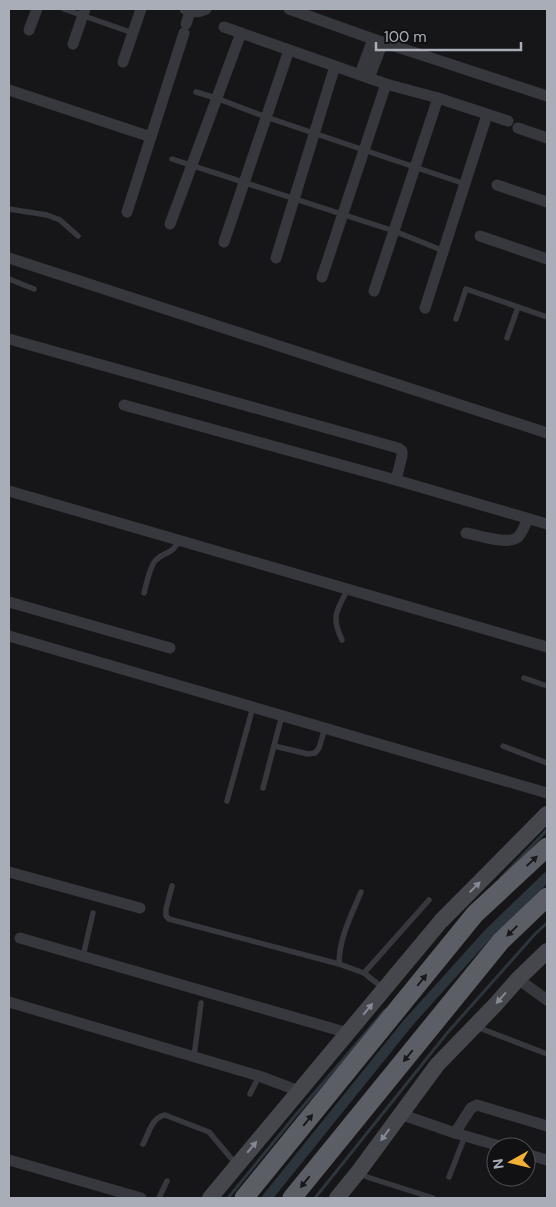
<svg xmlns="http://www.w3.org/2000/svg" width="556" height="1207" viewBox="0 0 556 1207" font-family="'DM Sans',sans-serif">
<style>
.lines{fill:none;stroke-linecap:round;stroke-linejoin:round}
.stream{stroke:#2c353c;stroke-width:3}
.canal{stroke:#2c353c;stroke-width:10}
.service{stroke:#37383d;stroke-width:5.5}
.minor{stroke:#37383d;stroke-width:11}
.secondary{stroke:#45474d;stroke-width:16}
.trunk{stroke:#5b5e65;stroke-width:19}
.oneway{fill:#18191b}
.oneway2{fill:#858993}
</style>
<rect width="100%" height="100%" fill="#161618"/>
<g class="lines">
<g class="stream">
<polyline points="501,878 547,830"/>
<polyline points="228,1198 294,1117 385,1010"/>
<polyline points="315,1198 448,1032 535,934 547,923"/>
</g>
<polyline class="canal" points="267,1198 408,1023 488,934 547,877"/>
<g class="service">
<polyline points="64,9 133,33"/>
<polyline points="196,92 216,98 266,117 465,184"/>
<polyline points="172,159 394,231 444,251"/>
<polyline points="9,209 47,215 60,220 78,236"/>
<polyline points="9,279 34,289"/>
<polyline points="456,319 466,289 547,317"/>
<polyline points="507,338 518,307"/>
<path d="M144 593C146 585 150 567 155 561 164 551 172 556 179 540"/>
<path d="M342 640C331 617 336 611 348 589"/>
<polyline points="524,678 547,686"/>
<polyline points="274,746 308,754 315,753 319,748 325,728"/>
<polyline points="503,746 547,763"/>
<polyline points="263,788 282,715"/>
<polyline points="227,801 253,707"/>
<polyline points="172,886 166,909 166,916 169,919 339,964"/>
<path d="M361 892C351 916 339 938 339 964L364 973 383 988"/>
<polyline points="83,956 93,913"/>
<polyline points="364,973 429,900"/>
<polyline points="477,1027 547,1054"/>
<polyline points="194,1056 201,1003"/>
<polyline points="250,1094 259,1076"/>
<path d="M143 1144C149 1133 152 1117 165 1115L209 1132 236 1164"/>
<polyline points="360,1172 367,1177 433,1198"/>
<polyline points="449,1177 465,1136"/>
<polyline points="159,1198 167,1181"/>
</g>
<g class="minor">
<path d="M185 9C192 13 198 13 206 9"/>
<polyline points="289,9 373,39 547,96"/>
<polyline points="186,24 190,12"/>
<polyline points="224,27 386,84 438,98 508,121"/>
<polyline points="29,30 37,9"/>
<polyline points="73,44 85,9"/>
<polyline points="123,62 141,9"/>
<polyline points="360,74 373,39"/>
<polyline points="369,78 383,42"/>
<polyline points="9,90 151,137"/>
<polyline points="518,128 547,138"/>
<polyline points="497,185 547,202"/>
<polyline points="127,212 184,33"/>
<polyline points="170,224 241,33"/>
<polyline points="480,236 547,259"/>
<polyline points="224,242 289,50"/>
<polyline points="9,258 547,433"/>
<polyline points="276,258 335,66"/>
<polyline points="322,277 386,84"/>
<polyline points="374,291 438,98"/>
<polyline points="425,308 487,115"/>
<polyline points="9,339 398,448 402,451 402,456 396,480 547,524"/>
<polyline points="124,405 396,480"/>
<polyline points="9,491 547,647"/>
<path d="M466 533C478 535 508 546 518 537 523 532 525 524 528 519"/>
<polyline points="9,602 170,648"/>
<polyline points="9,636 547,793"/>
<polyline points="9,872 140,908"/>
<polyline points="20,938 348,1033"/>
<polyline points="518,979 547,1000"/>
<polyline points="9,1002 259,1076 299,1091"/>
<polyline points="400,1114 455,1133 503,1147"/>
<polyline points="455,1133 471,1108 477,1105 547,1126"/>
<polyline points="526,1154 547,1160"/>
<polyline points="9,1160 141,1198"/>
</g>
<g class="secondary">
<polyline points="210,1198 441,921 547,814"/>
<polyline points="337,1198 359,1171 437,1065 496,1004 518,979 547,951"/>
</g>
<g class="trunk">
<polyline points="244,1198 475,914 547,847"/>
<polyline points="292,1198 501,941 547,897"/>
</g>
</g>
<defs><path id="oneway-solid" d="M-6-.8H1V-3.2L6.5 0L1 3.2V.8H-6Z" transform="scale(1.25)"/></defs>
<g class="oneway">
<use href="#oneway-solid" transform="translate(532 861) rotate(-43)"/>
<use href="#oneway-solid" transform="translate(512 931) rotate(136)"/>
<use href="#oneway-solid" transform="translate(422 980) rotate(-51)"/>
<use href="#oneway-solid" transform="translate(408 1056) rotate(129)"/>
<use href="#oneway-solid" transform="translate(308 1120) rotate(-51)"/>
<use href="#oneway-solid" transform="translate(305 1182) rotate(129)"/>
</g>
<g class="oneway2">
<use href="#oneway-solid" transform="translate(475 887) rotate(-45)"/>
<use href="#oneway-solid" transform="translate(501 998) rotate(131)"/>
<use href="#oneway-solid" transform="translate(368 1009) rotate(-50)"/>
<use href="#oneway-solid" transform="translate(385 1135) rotate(126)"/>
<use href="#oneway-solid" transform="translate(252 1147) rotate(-50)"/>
</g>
<rect width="556" height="1207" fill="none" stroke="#a8adb8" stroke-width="20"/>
<g transform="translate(511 1162) rotate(262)"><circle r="24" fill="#111113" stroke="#4d4f55"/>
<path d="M0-4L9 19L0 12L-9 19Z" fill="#f2b134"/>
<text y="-8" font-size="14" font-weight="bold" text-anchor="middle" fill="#a8adb8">N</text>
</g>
<path d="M376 42v8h145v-8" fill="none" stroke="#a8adb8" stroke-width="2.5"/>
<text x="384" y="42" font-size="15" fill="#a8adb8" stroke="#111113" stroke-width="4" paint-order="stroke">100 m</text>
</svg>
